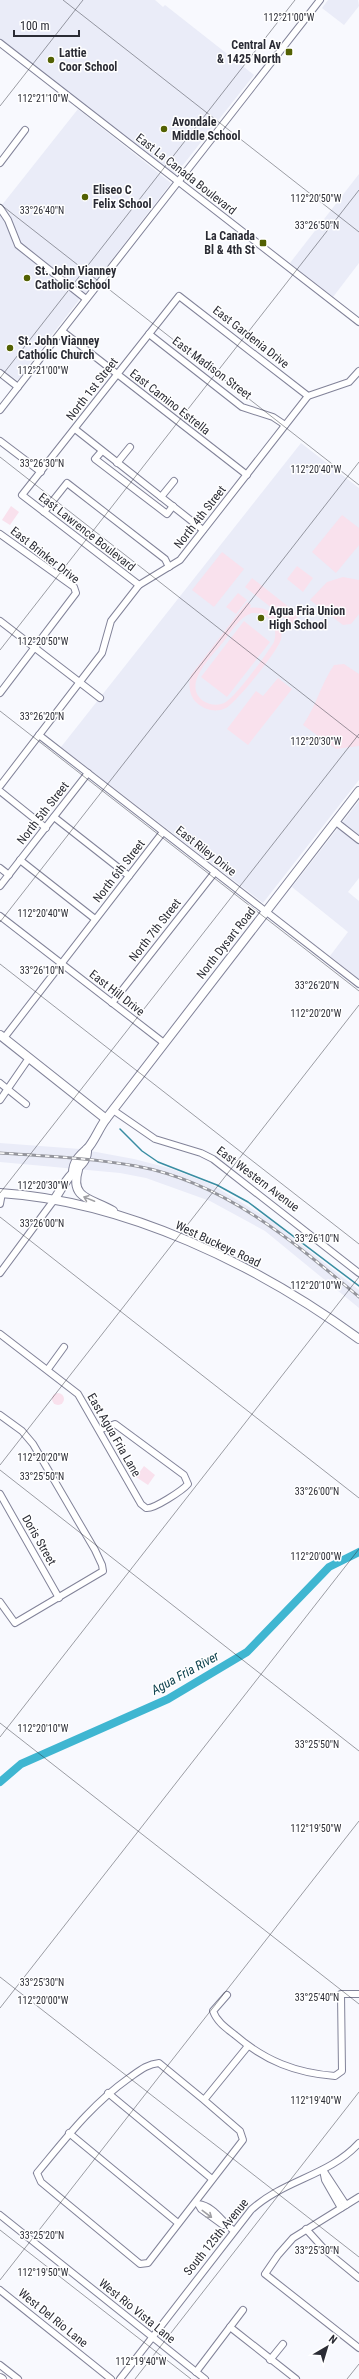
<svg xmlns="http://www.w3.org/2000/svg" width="359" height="2379" viewBox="0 0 359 2379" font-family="'Roboto Condensed',sans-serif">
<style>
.built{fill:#eaecf8}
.green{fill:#f9e1ed;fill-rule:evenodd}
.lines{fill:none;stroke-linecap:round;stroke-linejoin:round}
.stream{stroke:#398da2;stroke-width:1.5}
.river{stroke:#3fb6d1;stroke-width:8}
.minor-casing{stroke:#828399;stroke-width:8}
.major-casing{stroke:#828399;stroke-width:10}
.minor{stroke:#fff;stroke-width:6}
.major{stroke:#fff;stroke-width:8}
.rail-casing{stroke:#95969d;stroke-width:3}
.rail{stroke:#fff;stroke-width:1.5;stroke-dasharray:4.5;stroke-linecap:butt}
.oneway{stroke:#a0a0a4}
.ticks{fill:none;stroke:#2b2c35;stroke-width:1;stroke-opacity:0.45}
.poi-dot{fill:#536103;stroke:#fff;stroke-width:1.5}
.labels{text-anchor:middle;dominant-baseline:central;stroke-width:3;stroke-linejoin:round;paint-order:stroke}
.poi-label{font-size:12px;font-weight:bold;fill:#2b2c35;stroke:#fff;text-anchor:start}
.street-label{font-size:12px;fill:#2b2c35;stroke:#fff}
.water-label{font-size:13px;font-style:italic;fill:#114450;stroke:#fff}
.ticks-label{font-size:10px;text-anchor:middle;fill:#2b2c35;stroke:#fff;stroke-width:3;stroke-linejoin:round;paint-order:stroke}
</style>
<rect width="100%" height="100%" fill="#f8f9fe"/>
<g class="built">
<polygon points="0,0 155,0 163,7 165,5 254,75 175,175 0,39"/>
<polygon points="328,0 358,0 359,6 344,25 322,8"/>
<polygon points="78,109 171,183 86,293 21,243 12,221 2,205"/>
<polygon points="359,174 359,263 333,297 290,263"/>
<polygon points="0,212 8,226 13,243 20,251 78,296 79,300 23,372 23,376 17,380 0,368"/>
<polygon points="301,443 359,488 359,780 263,903 61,747"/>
<polygon points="359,801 359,878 348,892 359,901 359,979 330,956 348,932 292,887"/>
<polygon points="0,1143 80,1149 134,1159 169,1168 211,1184 269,1219 359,1290 359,1308 265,1231 210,1201 146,1178 120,1173 0,1162"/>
</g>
<g class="green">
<polygon points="11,506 19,512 10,525 2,520"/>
<polygon points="342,515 359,528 359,545 336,573 312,552"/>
<polygon points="222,552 244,569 214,607 192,590"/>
<polygon points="297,566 313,578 303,592 287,579"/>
<polygon points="343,577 359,580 359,614 351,624 343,625 310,600 327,582"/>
<polygon points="252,578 299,615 292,624 245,587"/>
<polygon points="238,593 247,600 236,614 226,607"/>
<path d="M247 602 251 605 250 608C268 605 285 620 281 639 279 650 235 704 226 708 216 713 205 710 197 703 189 696 188 684 191 675ZM252 613C269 612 279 626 274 642 267 654 236 696 226 702 219 706 211 705 205 702 179 686 213 655 224 641 232 631 239 617 252 613Z"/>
<polygon points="244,621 270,642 227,697 201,677"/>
<path d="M344 664 359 674V746L336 749 303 725C316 706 321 684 334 665Z"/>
<polygon points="278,678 292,689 248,745 227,729 256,691 263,696"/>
<circle cx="58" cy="1399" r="6"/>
<polygon points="144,1466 155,1475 148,1485 136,1477"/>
</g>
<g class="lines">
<polyline class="stream" points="120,1129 142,1151 158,1162 217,1185 248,1202 359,1286"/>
<polyline class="river" points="0,1782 21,1764 168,1699 247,1652 329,1567 359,1552"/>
<g class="minor-casing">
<g id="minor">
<polyline points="0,43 359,322"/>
<polyline points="0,163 25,130"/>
<polyline points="0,208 8,220 18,245 86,299"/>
<polyline points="62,331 247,475"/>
<polyline points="149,334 242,407 273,417 285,425"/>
<polyline points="0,373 18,387"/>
<polyline points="0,410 320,0"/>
<polyline points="75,429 203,530"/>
<polyline points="0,441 41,472"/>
<polyline points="102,451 95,459 167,514 173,506"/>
<polyline points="117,463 130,447"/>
<polyline points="161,497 174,481"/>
<polyline points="44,512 67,483 165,559 169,567"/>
<polyline points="0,534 74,587 76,593 0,693"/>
<polyline points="139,585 22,495 179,296 308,396"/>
<polyline points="0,621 100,698"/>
<polyline points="39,735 359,984"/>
<polyline points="0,786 102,653 111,621 139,585 180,560 308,396 349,382 359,371"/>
<polyline points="0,791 46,828"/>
<polyline points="54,817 129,876"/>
<polyline points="336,822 359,840"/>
<polyline points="20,860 95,919"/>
<polyline points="0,868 9,875"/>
<polyline points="0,886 88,773"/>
<polyline points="0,916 164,1043"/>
<polyline points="112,1003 215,872"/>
<polyline points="4,1038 163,832"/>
<polyline points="0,1083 26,1104"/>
<polyline points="0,1100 29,1058"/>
<polyline points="113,1110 155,1139 201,1153 213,1159 359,1273"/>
<polyline points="0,1204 2,1193"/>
<polyline points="0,1273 54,1200"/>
<path d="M0 1334 78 1394 141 1504 146 1508C153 1510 183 1490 188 1484L184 1475 115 1424 99 1430"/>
<polyline points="48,1369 64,1347"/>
<polyline points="0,1415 22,1431 33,1444 95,1550 102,1565 103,1571 15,1623 0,1602"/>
<polyline points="0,1494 59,1598"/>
<path d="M227 1995 213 2011C217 2022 226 2028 235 2035 265 2061 296 2073 335 2076L342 2071 341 1994H359"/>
<polyline points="108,2093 212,2179"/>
<path d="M204 2100 159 2063C147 2064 139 2071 129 2078 91 2105 67 2137 37 2173L41 2182 140 2264 148 2263 243 2140 240 2131 204 2100 248 2046"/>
<polyline points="69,2133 178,2223"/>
<polyline points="323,2170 325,2180 341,2208"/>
<polyline points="323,2170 346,2205"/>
<polyline points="359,2197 293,2238 278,2255 265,2274 359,2348"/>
<polyline points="0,2215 205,2379"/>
<path d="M227 2225H223L201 2209 198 2204C214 2206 222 2222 233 2230"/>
<polyline points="306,2229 325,2250 359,2278"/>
<polyline points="0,2290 111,2379"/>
<polyline points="230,2327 296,2379"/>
<polyline points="270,2360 283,2344"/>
<polyline points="0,2365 18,2379"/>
<polyline points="196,2372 243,2310"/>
<path d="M120 2379 251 2210C283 2180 329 2176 359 2143"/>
</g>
</g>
<g class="major-casing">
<g id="major">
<polyline points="0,1035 106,1119"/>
<path d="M78 1170C69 1200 94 1199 113 1211"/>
<path d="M73 1173C73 1162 79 1156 87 1149 94 1142 99 1128 106 1119L359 791"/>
<path d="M0 1193C126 1201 258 1265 359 1339"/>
<path d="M54 1200C60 1191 65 1181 72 1174 79 1166 88 1161 87 1149"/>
<polyline points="0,2378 2,2379"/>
</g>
</g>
<use href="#minor" class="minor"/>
<use href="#major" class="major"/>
<g class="rail-casing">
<path id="rail" d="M0 1153C46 1156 91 1158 136 1166 224 1182 293 1241 359 1297"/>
</g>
<use href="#rail" class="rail"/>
</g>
<defs><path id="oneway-shaft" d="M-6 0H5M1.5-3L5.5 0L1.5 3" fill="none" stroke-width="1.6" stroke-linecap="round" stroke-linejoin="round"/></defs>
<g class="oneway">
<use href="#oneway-shaft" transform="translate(89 1199) rotate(-158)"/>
<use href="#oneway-shaft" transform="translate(207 2214) rotate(37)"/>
</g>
<path class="ticks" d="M63 0 359 232M0 106 83 0M0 204 359 485M0 378 295 0M0 457 359 738M0 650 359 190M0 711 359 991M0 922 359 462M0 964 359 1244M0 1193 359 734M0 1217 359 1498M0 1465 359 1005M0 1470 359 1751M0 1723 359 2004M0 1737 359 1277M0 1977 359 2257M0 2008 359 1549M0 2230 191 2379M0 2280 359 1821M135 2379 359 2092M347 2379 359 2364"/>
<g class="poi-dot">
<rect x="285" y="48" width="8" height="8" rx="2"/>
<circle cx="51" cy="60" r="4"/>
<circle cx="164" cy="129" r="4"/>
<circle cx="85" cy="197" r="4"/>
<rect x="259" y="239" width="8" height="8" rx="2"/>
<circle cx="27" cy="278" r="4"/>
<circle cx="10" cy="348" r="4"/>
<circle cx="261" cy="618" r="4"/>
</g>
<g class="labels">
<g class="poi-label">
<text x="281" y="45" text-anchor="end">Central Av<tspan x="281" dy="14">&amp; 1425 North</tspan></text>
<text x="59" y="53">Lattie<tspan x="59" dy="14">Coor School</tspan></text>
<text x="172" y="122">Avondale<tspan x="172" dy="14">Middle School</tspan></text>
<text x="93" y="190">Eliseo C<tspan x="93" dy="14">Felix School</tspan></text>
<text x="255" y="236" text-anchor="end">La Canada<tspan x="255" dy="14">Bl &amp; 4th St</tspan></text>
<text x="35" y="271">St. John Vianney<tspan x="35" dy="14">Catholic School</tspan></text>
<text x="18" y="341">St. John Vianney<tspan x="18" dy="14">Catholic Church</tspan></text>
<text x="269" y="611">Agua Fria Union<tspan x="269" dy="14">High School</tspan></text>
</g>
<g class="street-label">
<text transform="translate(186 174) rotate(38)">East La Canada Boulevard</text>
<text transform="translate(251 337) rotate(38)">East Gardenia Drive</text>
<text transform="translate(212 368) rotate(37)">East Madison Street</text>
<text transform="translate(92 389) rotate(-52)">North 1st Street</text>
<text transform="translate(170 402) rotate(38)">East Camino Estrella</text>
<text transform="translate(200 517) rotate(-52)">North 4th Street</text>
<text transform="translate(87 532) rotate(38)">East Lawrence Boulevard</text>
<text transform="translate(45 555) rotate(38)">East Brinker Drive</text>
<text transform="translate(43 813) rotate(-52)">North 5th Street</text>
<text transform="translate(206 851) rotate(38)">East Riley Drive</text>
<text transform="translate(119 871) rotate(-52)">North 6th Street</text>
<text transform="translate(155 930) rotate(-52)">North 7th Street</text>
<text transform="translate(226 943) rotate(-52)">North Dysart Road</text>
<text transform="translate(117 993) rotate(38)">East Hill Drive</text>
<text transform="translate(258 1179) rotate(37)">East Western Avenue</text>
<text transform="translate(218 1244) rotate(25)">West Buckeye Road</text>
<text transform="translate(114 1435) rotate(60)">East Agua Fria Lane</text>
<text transform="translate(39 1540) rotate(60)">Doris Street</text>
<text transform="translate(216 2237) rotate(-51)">South 125th Avenue</text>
<text transform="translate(137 2311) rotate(39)">West Rio Vista Lane</text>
<text transform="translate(53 2318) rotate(39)">West Del Rio Lane</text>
</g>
<g class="water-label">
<text transform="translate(185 1673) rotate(-29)">Agua Fria River</text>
</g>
</g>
<g class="ticks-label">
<text x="289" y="21">112°21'00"W</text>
<text x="43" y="102">112°21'10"W</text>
<text x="316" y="202">112°20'50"W</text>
<text x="42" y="214">33°26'40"N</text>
<text x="317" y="229">33°26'50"N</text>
<text x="43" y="374">112°21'00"W</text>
<text x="42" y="467">33°26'30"N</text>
<text x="316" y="473">112°20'40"W</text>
<text x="43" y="645">112°20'50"W</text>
<text x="42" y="720">33°26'20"N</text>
<text x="316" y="745">112°20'30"W</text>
<text x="43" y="917">112°20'40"W</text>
<text x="42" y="974">33°26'10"N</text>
<text x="317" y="989">33°26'20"N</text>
<text x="316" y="1017">112°20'20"W</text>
<text x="43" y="1189">112°20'30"W</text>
<text x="42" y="1227">33°26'00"N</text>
<text x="317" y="1242">33°26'10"N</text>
<text x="316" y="1289">112°20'10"W</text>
<text x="43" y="1461">112°20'20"W</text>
<text x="42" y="1480">33°25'50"N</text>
<text x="317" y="1495">33°26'00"N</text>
<text x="316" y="1560">112°20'00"W</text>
<text x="43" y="1732">112°20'10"W</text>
<text x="317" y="1748">33°25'50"N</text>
<text x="316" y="1832">112°19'50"W</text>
<text x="42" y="1986">33°25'30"N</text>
<text x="317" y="2001">33°25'40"N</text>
<text x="43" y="2004">112°20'00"W</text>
<text x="316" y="2104">112°19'40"W</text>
<text x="42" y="2239">33°25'20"N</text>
<text x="317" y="2254">33°25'30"N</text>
<text x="43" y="2276">112°19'50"W</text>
<text x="141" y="2365">112°19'40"W</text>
</g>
<g transform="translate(327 2347) rotate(38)" stroke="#ffffff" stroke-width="3" paint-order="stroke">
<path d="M0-3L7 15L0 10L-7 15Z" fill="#2b2c35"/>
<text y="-6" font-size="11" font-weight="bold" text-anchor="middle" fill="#2b2c35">N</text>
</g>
<path d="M14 30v6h65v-6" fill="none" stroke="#2b2c35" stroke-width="2"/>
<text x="20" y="30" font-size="12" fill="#2b2c35" stroke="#ffffff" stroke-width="3" paint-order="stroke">100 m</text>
</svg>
